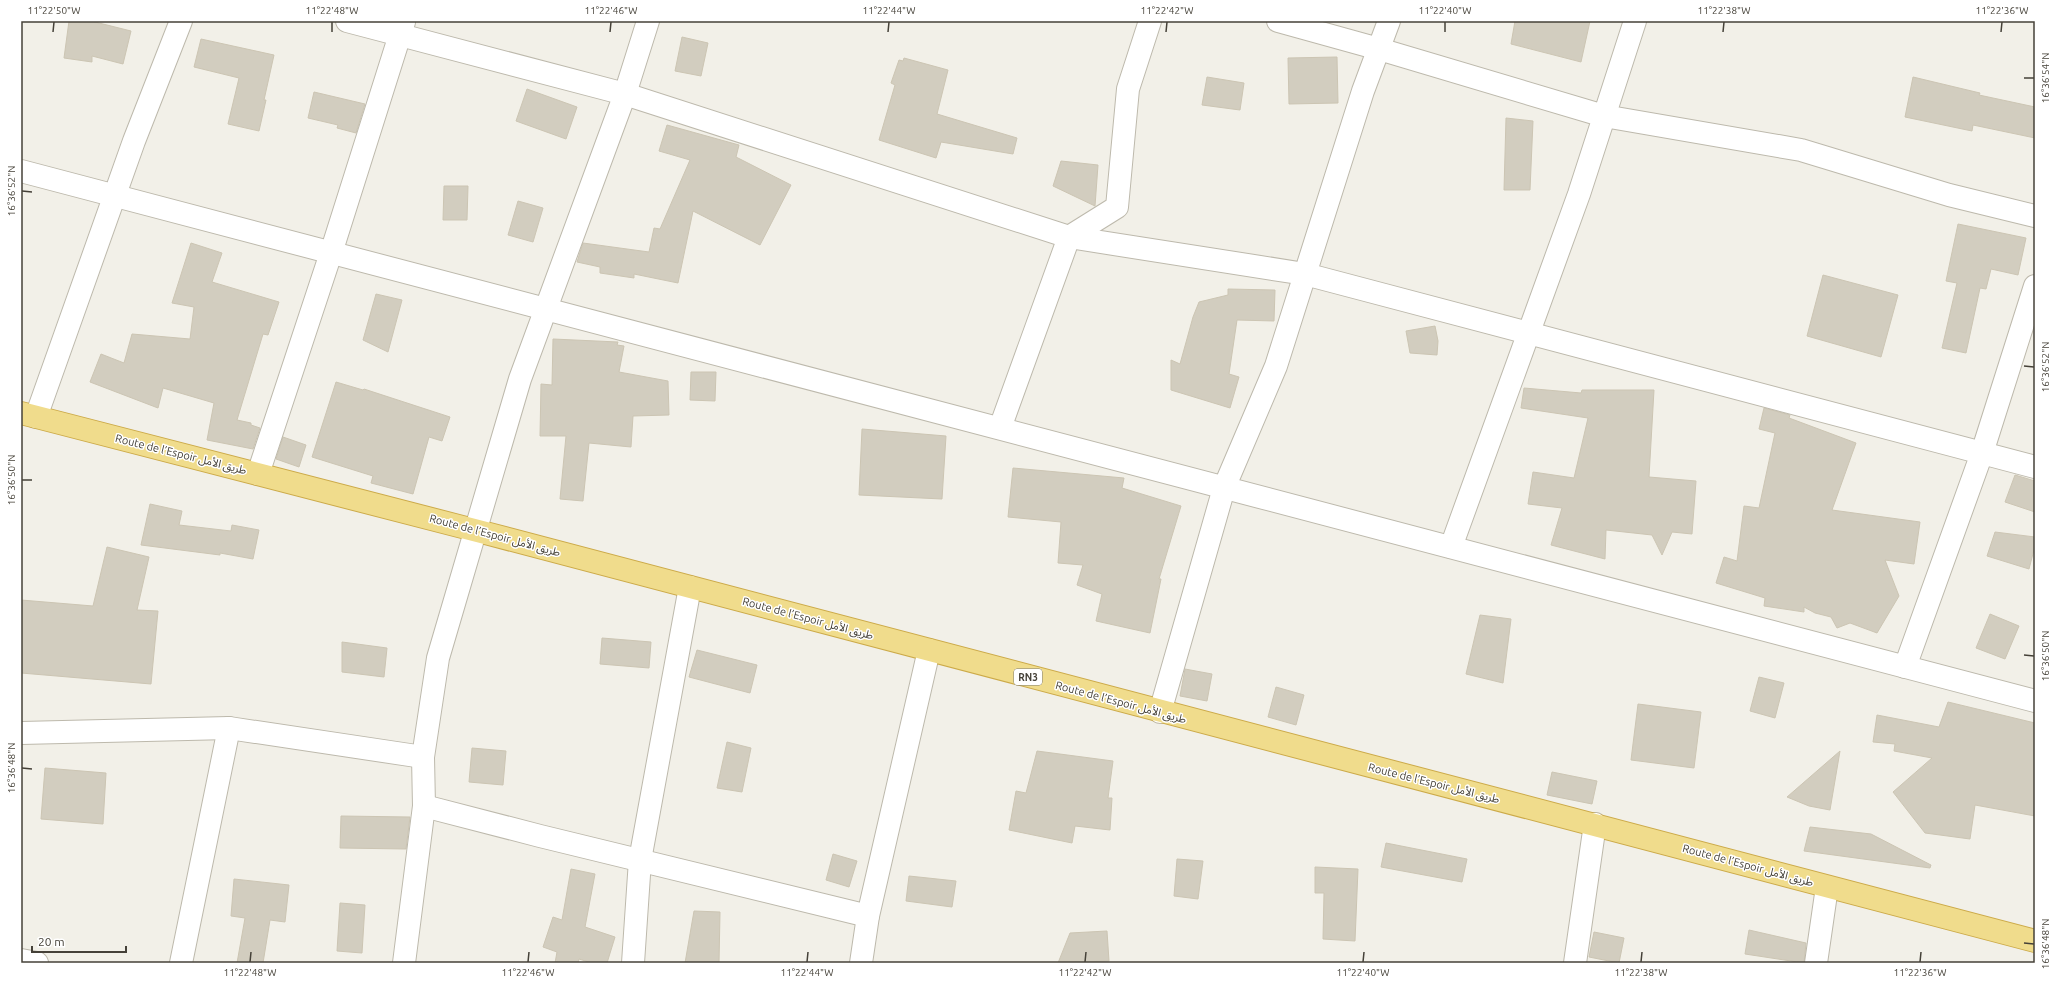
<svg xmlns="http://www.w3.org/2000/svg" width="2056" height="984" viewBox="0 0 2056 984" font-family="Ubuntu,'Noto Sans Arabic',sans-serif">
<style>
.building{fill:#d2cdbf;stroke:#ccc5b3}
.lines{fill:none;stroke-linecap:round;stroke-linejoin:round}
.minor-casing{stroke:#bdb9ac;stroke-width:24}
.trunk-casing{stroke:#ccaa49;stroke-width:24}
.minor{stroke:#fff;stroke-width:22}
.trunk{stroke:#f0dc8c;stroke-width:22}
.ticks{fill:none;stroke:#454138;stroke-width:1.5}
.labels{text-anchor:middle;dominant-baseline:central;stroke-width:3;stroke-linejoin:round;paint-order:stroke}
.shield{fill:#fff;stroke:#7d7a74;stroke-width:1}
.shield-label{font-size:10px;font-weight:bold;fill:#454138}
.street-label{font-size:11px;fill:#454138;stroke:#fff}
.neatline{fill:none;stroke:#454138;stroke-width:1.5}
.ticks-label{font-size:10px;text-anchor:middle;fill:#454138}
</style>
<rect width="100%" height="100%" fill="#f2f0e8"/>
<g class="building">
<polygon points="69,21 91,21 131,31 123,64 92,56 92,62 64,58"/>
<polygon points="1515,21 1590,21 1581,62 1511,44"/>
<polygon points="682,37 708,43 701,76 675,71"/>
<polygon points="201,39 274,55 264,100 266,100 259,131 228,124 239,78 194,67"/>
<polygon points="1337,57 1338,103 1289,104 1288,58"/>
<polygon points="904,58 948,70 937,114 1017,138 1013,154 941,142 936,158 879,140 895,85 891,83 899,60 903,61"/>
<polygon points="1207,77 1244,83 1240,110 1202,105"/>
<polygon points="1913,77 1980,93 1979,95 2035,107 2035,138 1973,125 1972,131 1905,117"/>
<polygon points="527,89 577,107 566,139 516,121"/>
<polygon points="314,92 365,104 356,133 337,128 338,125 308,118"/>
<polygon points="1506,118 1533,121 1530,190 1504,190"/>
<polygon points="667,125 739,145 736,157 791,185 760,245 693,211 678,283 634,274 634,278 600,273 600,267 577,262 583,243 649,252 654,228 660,229 690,160 659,151"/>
<polygon points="1061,161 1098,165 1095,206 1053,186"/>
<polygon points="444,186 468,186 467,220 443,220"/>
<polygon points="518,201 543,208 533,242 508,235"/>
<polygon points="1958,224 2026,238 2018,275 1991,269 1986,289 1980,288 1966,353 1942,348 1957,283 1946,281"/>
<polygon points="191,243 222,253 212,282 279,302 268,335 263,334 237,420 251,423 251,425 260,428 253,449 207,440 214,403 163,388 158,408 90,382 101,354 124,363 132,334 190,339 194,307 172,303"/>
<polygon points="1823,275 1898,295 1881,357 1807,336"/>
<polygon points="1228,289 1275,290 1274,321 1237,320 1229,374 1239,377 1230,408 1171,390 1171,360 1180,364 1193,317 1199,302 1228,295"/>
<polygon points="376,294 402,300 388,352 363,340"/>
<polygon points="1435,326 1438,341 1437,355 1410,353 1406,331"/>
<polygon points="553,339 618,342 617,345 624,346 619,372 668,381 669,415 633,416 631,447 589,443 583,501 560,499 566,436 540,436 541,384 552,385"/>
<polygon points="691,372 716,372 715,401 690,400"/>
<polygon points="336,382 363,390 364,389 450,417 442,441 429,437 413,494 371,483 373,476 312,457"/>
<polygon points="1524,388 1581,393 1582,390 1654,390 1649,477 1696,481 1692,534 1672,532 1662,555 1652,535 1606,530 1605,559 1551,545 1562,508 1528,504 1533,472 1574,478 1588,418 1521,408"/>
<polygon points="1764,408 1790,415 1789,418 1856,443 1832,510 1920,522 1914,564 1885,560 1899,596 1877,633 1850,623 1837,628 1831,617 1815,613 1804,607 1804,612 1764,606 1765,598 1716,583 1724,557 1737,561 1744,506 1759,508 1775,433 1759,429"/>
<polygon points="862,429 946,436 942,499 859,495"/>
<polygon points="283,437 306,445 299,467 276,459"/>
<polygon points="1013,468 1124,478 1122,488 1181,506 1159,579 1161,579 1150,633 1096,621 1102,594 1077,585 1083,565 1058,563 1061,522 1008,517"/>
<polygon points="2015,475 2035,481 2035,512 2005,502"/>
<polygon points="150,504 182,511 179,525 231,531 232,525 259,530 253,559 220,553 220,555 141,545"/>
<polygon points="1995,532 2035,537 2035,546 2029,569 1987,556"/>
<polygon points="107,547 149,557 137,610 158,611 151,684 21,673 21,600 93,606"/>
<polygon points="1990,614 2019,626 2005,659 1976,648"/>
<polygon points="1480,615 1511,619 1503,683 1466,674"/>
<polygon points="602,638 651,642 649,668 600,664"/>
<polygon points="342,642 387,648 384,677 342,672"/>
<polygon points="697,650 757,665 750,693 689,677"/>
<polygon points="1185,669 1212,674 1207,701 1180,696"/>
<polygon points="1759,677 1784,683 1775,718 1750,711"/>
<polygon points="1276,687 1304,695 1296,725 1268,717"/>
<polygon points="1948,702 2035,723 2035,816 1975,805 1970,839 1925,833 1893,792 1932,758 1894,751 1895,744 1873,742 1877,715 1939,727"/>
<polygon points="1638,704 1701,712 1694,768 1631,760"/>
<polygon points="727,742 751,748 742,792 717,788"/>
<polygon points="472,748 506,751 503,785 469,782"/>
<polygon points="1037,751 1113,761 1108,798 1112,798 1110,830 1075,826 1072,843 1009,830 1016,791 1026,793"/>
<polygon points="1840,751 1830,810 1809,806 1787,797"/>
<polygon points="45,768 106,773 103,824 41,819"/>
<polygon points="1552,772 1597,781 1592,804 1547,795"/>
<polygon points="341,816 410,817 406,849 340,848"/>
<polygon points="1810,827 1871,834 1931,865 1930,868 1804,851"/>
<polygon points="1386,843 1467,859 1462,882 1381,867"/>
<polygon points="833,854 857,861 849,887 826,880"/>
<polygon points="1177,859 1203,861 1198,899 1174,896"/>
<polygon points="1315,867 1358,869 1355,941 1323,939 1324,893 1315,893"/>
<polygon points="571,869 595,874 585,927 615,937 607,963 592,963 579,959 578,963 555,963 557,952 543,947 553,917 562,920"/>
<polygon points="909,876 956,881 952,907 906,901"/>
<polygon points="234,879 289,885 285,922 270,920 263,963 237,963 245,918 231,916"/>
<polygon points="340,903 365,905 362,953 337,951"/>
<polygon points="694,911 720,912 719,963 685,963"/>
<polygon points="1749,930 1806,943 1804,963 1745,954"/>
<polygon points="1107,931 1109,961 1058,963 1070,933"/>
<polygon points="1594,932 1624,938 1619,963 1589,957"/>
</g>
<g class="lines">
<g class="minor-casing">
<g id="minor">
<polyline points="347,21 625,94 1069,237 1305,274 2035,467"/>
<polyline points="1278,21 1379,49 1604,116 1801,150 1949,195 2035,216"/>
<polyline points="21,171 2035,701"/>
<polyline points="36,417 134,141 181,21"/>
<polyline points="1000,428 1069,237 1117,207 1128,89 1150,21"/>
<polyline points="258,474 331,253 404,22"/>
<polyline points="1451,547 1579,194 1635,21"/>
<polyline points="1905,667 1982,453 2035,286"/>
<polyline points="1160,712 1224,488 1276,366 1363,91 1389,21"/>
<polyline points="21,733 229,728 423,757"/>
<polyline points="424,806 540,836 868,916"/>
<polyline points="21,960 37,963"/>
<polyline points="181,963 229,728"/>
<polyline points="404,963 424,806 423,757 438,658 520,379 625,94 648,21"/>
<polyline points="633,963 640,860 690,587"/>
<polyline points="861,963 868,916 929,650"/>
<polyline points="1575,963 1595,824"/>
<polyline points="1816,963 1827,887"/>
</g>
</g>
<g class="trunk-casing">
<polyline id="trunk" points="21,413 474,530 2035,941"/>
</g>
<use href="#minor" class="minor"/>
<use href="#trunk" class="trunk"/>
</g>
<path class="ticks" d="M53 32 54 22M332 32V22M610 32 611 22M888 32 889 22M1166 32 1167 22M1445 32V22M1723 32 1724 22M2001 32 2002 22M2024 78H2034M22 191 32 192M2024 366 2034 367M22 480H32M2024 655 2034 656M22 768 32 769M2024 943 2034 944M250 962 251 952M528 962 529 952M807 962 808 952M1085 962 1086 952M1363 962 1364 952M1641 962 1642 952M1920 962 1921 952"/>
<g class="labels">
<rect class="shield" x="1014" y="669" width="28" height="16" rx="3"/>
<g class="shield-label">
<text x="1028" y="677">RN3</text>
</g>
<g class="street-label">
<text transform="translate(181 454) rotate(14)">Route de l’Espoir طريق الأمل</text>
<text transform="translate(495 535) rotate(15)">Route de l’Espoir طريق الأمل</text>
<text transform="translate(808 618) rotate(15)">Route de l’Espoir طريق الأمل</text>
<text transform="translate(1121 702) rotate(15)">Route de l’Espoir طريق الأمل</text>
<text transform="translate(1434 783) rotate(14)">Route de l’Espoir طريق الأمل</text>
<text transform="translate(1748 865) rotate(15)">Route de l’Espoir طريق الأمل</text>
</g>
</g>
<rect width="2056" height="984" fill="none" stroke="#ffffff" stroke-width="44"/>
<path d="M32 946v6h94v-6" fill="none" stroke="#454138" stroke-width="2"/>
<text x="38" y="946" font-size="12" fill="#454138" stroke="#ffffff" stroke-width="3" paint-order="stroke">20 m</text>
<rect x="22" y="22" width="2012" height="940" class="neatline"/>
<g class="ticks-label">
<text x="54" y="14">11°22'50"W</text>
<text x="332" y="14">11°22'48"W</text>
<text x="611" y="14">11°22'46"W</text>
<text x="889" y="14">11°22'44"W</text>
<text x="1167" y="14">11°22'42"W</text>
<text x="1445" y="14">11°22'40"W</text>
<text x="1724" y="14">11°22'38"W</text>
<text x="2002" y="14">11°22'36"W</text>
<text transform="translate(2045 78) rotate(-90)" y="4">16°36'54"N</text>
<text transform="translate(11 191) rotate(-90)" y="4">16°36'52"N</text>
<text transform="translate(2045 367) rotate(-90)" y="4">16°36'52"N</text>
<text transform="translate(11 480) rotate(-90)" y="4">16°36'50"N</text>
<text transform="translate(2045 656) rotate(-90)" y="4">16°36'50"N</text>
<text transform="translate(11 768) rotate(-90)" y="4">16°36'48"N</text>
<text transform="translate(2045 944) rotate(-90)" y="4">16°36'48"N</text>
<text x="250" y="976">11°22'48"W</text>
<text x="528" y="976">11°22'46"W</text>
<text x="807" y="976">11°22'44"W</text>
<text x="1085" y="976">11°22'42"W</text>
<text x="1363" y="976">11°22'40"W</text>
<text x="1641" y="976">11°22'38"W</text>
<text x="1920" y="976">11°22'36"W</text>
</g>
</svg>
